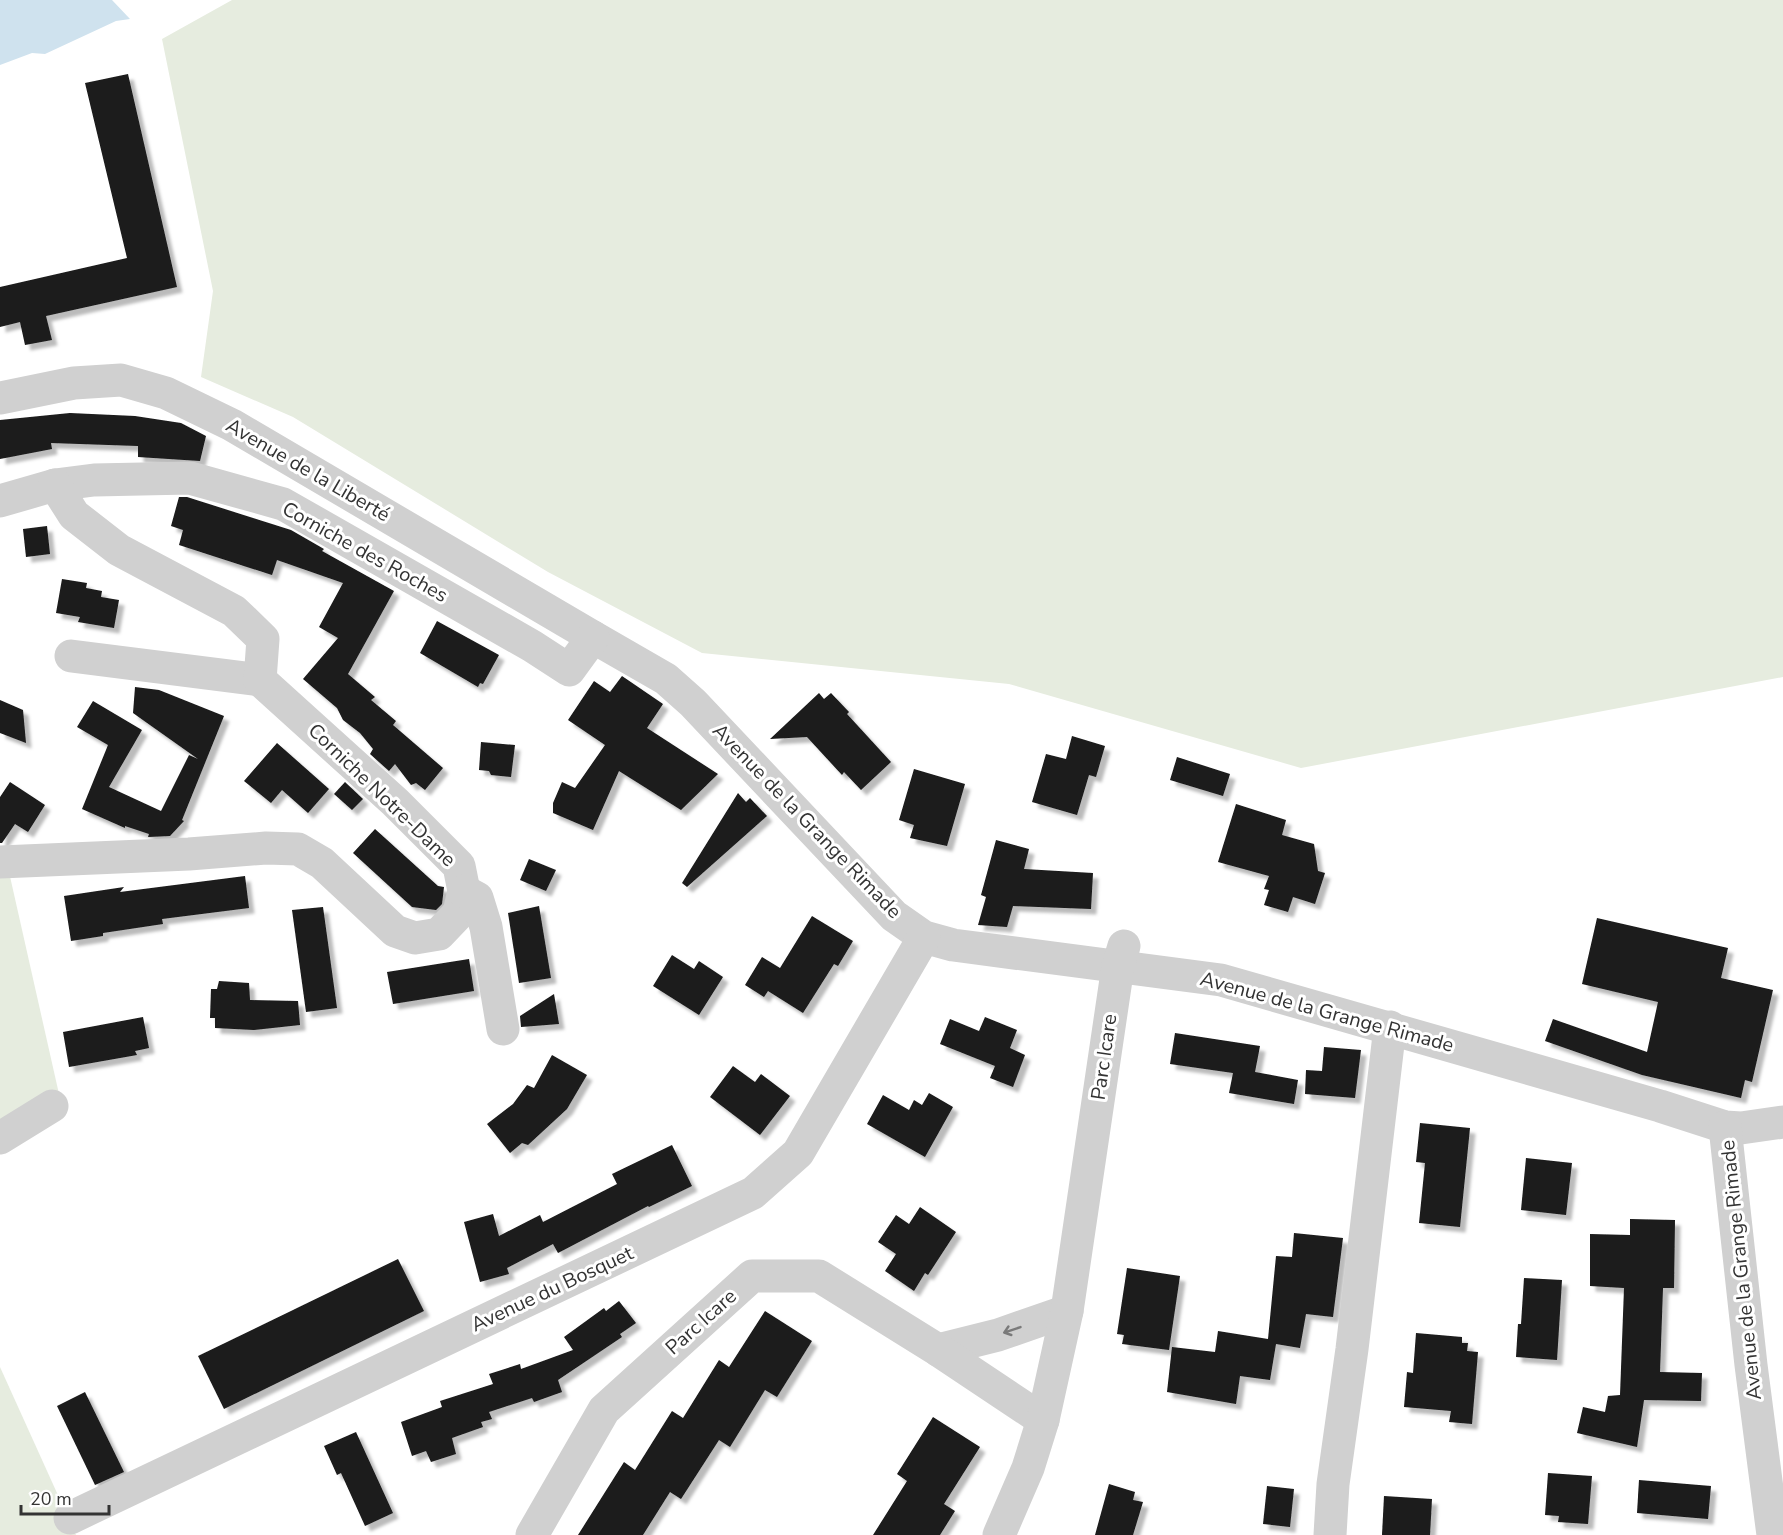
<svg xmlns="http://www.w3.org/2000/svg" width="1783" height="1535" viewBox="0 0 1783 1535" font-family="'Nunito Sans',sans-serif">
<style>
.green{fill:#e6ecdf}
.water{fill:#cfe2ee}
.building{fill:#1a1a1a;filter:url(#shadow)}
.lines{fill:none;stroke-linecap:round;stroke-linejoin:round}
.minor{stroke:#d0d0d0;stroke-width:33}
.oneway{stroke:#7a7a7a}
.labels{text-anchor:middle;dominant-baseline:central;stroke-width:6;stroke-linejoin:round;paint-order:stroke}
.street-label{font-size:20px;fill:#333;stroke:#fff}
</style>
<defs>
<filter id="shadow"><feDropShadow dx="5.5" dy="5.5" stdDeviation="1.5" flood-color="#0004"/></filter>
</defs>
<rect width="100%" height="100%" fill="#fff"/>
<g class="green">
<polygon points="232,0 1783,0 1783,677 1301,768 1009,684 702,653 548,572 293,417 201,377 213,291 162,39"/>
<polygon points="9,872 59,1094 0,1131 0,875"/>
<polygon points="0,1367 76,1535 0,1535"/>
</g>
<polygon class="water" points="0,0 112,0 130,19 116,21 45,54 32,53 0,65"/>
<g class="building">
<polygon points="128,74 177,287 46,316 52,340 25,345 20,322 0,327 0,287 127,258 85,83"/>
<polygon points="70,413 135,416 181,423 206,436 200,461 138,457 138,446 51,443 52,449 0,459 0,420"/>
<polygon points="179,497 187,497 291,530 324,549 322,551 394,591 348,674 375,697 371,700 396,721 393,725 443,768 425,790 416,783 411,785 395,764 389,771 370,754 373,749 360,733 343,720 337,708 303,679 338,638 319,627 343,583 277,560 272,575 179,545 183,530 171,526"/>
<polygon points="47,526 50,554 26,557 23,529"/>
<polygon points="62,579 87,583 86,588 102,591 101,597 119,600 114,628 78,622 80,617 56,613"/>
<polygon points="437,621 499,655 483,684 480,683 478,687 420,653"/>
<polygon points="622,676 663,704 647,728 718,774 681,810 619,771 593,830 553,813 553,803 562,782 575,788 605,745 568,720 594,681 610,692"/>
<polygon points="135,687 159,690 224,716 182,820 184,821 170,836 148,837 149,834 125,826 125,828 82,809 108,745 77,727 93,701 142,730 109,787 161,811 189,755 198,759 133,713"/>
<polygon points="819,693 824,699 831,693 849,712 847,714 891,762 861,790 844,772 842,775 807,737 770,739"/>
<polygon points="0,700 23,710 26,743 0,733"/>
<polygon points="1072,736 1105,746 1096,777 1089,775 1077,815 1032,802 1046,754 1066,759"/>
<polygon points="481,742 515,745 511,777 491,775 489,771 479,770"/>
<polygon points="277,743 329,789 308,813 282,790 271,803 244,781"/>
<polygon points="1177,757 1230,774 1223,796 1170,780"/>
<polygon points="914,769 965,784 947,846 910,838 914,825 899,820"/>
<polygon points="10,782 45,805 28,832 15,824 2,843 0,843 0,797"/>
<polygon points="345,782 363,799 352,810 334,794"/>
<polygon points="738,793 746,802 750,798 767,816 687,887 682,883"/>
<polygon points="1236,804 1286,820 1282,835 1314,844 1318,871 1325,873 1315,904 1293,897 1288,912 1264,905 1269,890 1264,889 1269,876 1218,862"/>
<polygon points="375,829 438,886 444,887 442,904 436,910 412,907 353,853"/>
<polygon points="996,840 1029,849 1024,869 1093,873 1091,909 1013,906 1007,927 978,925 986,897 981,895"/>
<polygon points="529,859 556,870 546,891 520,880"/>
<polygon points="245,876 249,908 162,919 163,924 103,933 103,936 71,941 64,896 124,887 120,892"/>
<polygon points="539,906 551,978 519,983 508,913"/>
<polygon points="323,907 337,1008 306,1012 292,910"/>
<polygon points="812,916 853,941 838,966 834,964 803,1013 768,991 764,997 745,985 762,957 780,968"/>
<polygon points="1597,918 1728,948 1721,978 1773,990 1752,1082 1745,1080 1741,1098 1642,1075 1545,1041 1553,1019 1647,1052 1658,1002 1582,984"/>
<polygon points="672,955 694,969 699,961 723,977 699,1015 653,986"/>
<polygon points="469,959 474,991 393,1004 387,972"/>
<polygon points="219,981 249,983 250,1000 298,1001 300,1025 254,1030 215,1028 215,1018 210,1018 211,989 217,989"/>
<polygon points="554,994 559,1024 521,1027 520,1016"/>
<polygon points="143,1017 149,1048 135,1051 137,1055 69,1067 63,1032"/>
<polygon points="985,1017 1017,1030 1010,1048 1025,1055 1013,1087 990,1078 995,1066 940,1044 950,1019 979,1031"/>
<polygon points="1175,1033 1260,1046 1255,1072 1298,1080 1294,1104 1229,1093 1233,1073 1170,1064"/>
<polygon points="1324,1047 1361,1050 1355,1098 1305,1094 1306,1070 1322,1071"/>
<polygon points="552,1055 587,1075 567,1109 528,1145 522,1143 510,1153 487,1124 513,1104 527,1085 534,1088"/>
<polygon points="733,1066 755,1082 761,1074 790,1096 760,1135 710,1097"/>
<polygon points="929,1093 953,1107 925,1157 867,1124 883,1095 909,1110 914,1100 922,1105"/>
<polygon points="1420,1123 1470,1128 1460,1227 1419,1223 1425,1163 1416,1162"/>
<polygon points="672,1145 692,1186 649,1207 648,1206 558,1253 553,1244 507,1268 509,1274 480,1282 464,1222 493,1214 499,1236 540,1215 543,1222 617,1184 612,1174"/>
<polygon points="1526,1158 1572,1163 1566,1215 1521,1210"/>
<polygon points="920,1207 956,1232 928,1275 925,1273 914,1291 885,1271 896,1254 878,1242 896,1215 909,1224"/>
<polygon points="1630,1219 1675,1220 1674,1288 1663,1288 1660,1372 1702,1373 1701,1401 1644,1400 1637,1447 1577,1433 1583,1407 1605,1412 1608,1396 1620,1395 1624,1288 1590,1286 1590,1234 1630,1235"/>
<polygon points="1294,1233 1343,1238 1333,1317 1306,1314 1300,1348 1276,1344 1270,1380 1240,1376 1236,1404 1167,1392 1172,1347 1215,1352 1218,1331 1268,1339 1276,1256 1292,1257"/>
<polygon points="398,1259 424,1311 224,1409 198,1356"/>
<polygon points="1127,1268 1180,1276 1169,1350 1122,1344 1124,1335 1117,1334"/>
<polygon points="1524,1278 1562,1280 1557,1360 1516,1357 1518,1324 1521,1324"/>
<polygon points="619,1301 636,1323 620,1334 622,1337 558,1380 562,1392 534,1402 532,1398 489,1412 492,1419 481,1422 483,1427 452,1438 456,1454 431,1462 426,1451 412,1456 401,1422 442,1407 440,1401 493,1384 489,1374 520,1364 521,1369 573,1350 564,1337 604,1308 606,1311"/>
<polygon points="765,1311 812,1341 777,1397 765,1390 730,1447 719,1440 681,1499 670,1492 643,1535 578,1535 624,1462 635,1470 672,1411 683,1418 719,1360 729,1367"/>
<polygon points="1416,1333 1462,1337 1462,1343 1468,1343 1467,1351 1478,1352 1472,1424 1449,1422 1451,1411 1404,1407 1407,1372 1413,1373"/>
<polygon points="85,1392 124,1472 95,1485 57,1406"/>
<polygon points="933,1417 980,1447 944,1504 955,1511 940,1535 873,1535 907,1481 897,1474"/>
<polygon points="356,1432 393,1513 365,1526 341,1473 337,1475 324,1446"/>
<polygon points="1548,1473 1592,1476 1588,1524 1558,1522 1559,1516 1545,1515"/>
<polygon points="1639,1480 1711,1486 1708,1519 1637,1513"/>
<polygon points="1109,1484 1135,1492 1133,1500 1143,1502 1133,1535 1095,1535"/>
<polygon points="1267,1486 1294,1489 1290,1527 1263,1524"/>
<polygon points="1384,1496 1432,1499 1430,1535 1382,1535"/>
</g>
<g class="lines">
<g class="minor">
<polyline points="0,398 74,383 121,380 166,393 232,425 593,637 666,679 693,703 894,916 924,937 953,945 1221,980 1660,1106 1725,1127 1741,1128 1783,1122"/>
<polyline points="0,501 55,485 94,480 190,478 283,504 532,646 569,670 593,637"/>
<polyline points="71,656 260,680"/>
<polyline points="0,862 189,854 266,848 298,849 322,863 395,931 415,938 439,934 459,913 464,891 459,866 395,802 260,680 263,639 234,611 119,550 74,515 55,485"/>
<polyline points="464,891 477,898 486,927 503,1029"/>
<polyline points="1725,1127 1751,1365 1773,1535"/>
<polyline points="0,1138 52,1106"/>
<polyline points="938,1350 998,1335 1067,1311"/>
<polyline points="70,1518 753,1193 798,1153 924,937"/>
<polyline points="532,1535 604,1410 752,1276 819,1276 938,1350 1043,1420"/>
<polyline points="999,1535 1028,1468 1043,1420 1067,1311 1118,966 1124,946"/>
<polyline points="1330,1535 1333,1484 1352,1349 1390,1027"/>
</g>
</g>
<defs><path id="oneway-shaft" d="M-6 0H5M1.5-3L5.5 0L1.5 3" fill="none" stroke-width="1.6" stroke-linecap="round" stroke-linejoin="round" transform="scale(1.5)"/></defs>
<use class="oneway" href="#oneway-shaft" transform="translate(1012 1330) rotate(161)"/>
<g class="labels">
<g class="street-label">
<text transform="translate(308 470) rotate(30)">Avenue de la Liberté</text>
<text transform="translate(365 552) rotate(29)">Corniche des Roches</text>
<text transform="translate(382 795) rotate(44)">Corniche Notre-Dame</text>
<text transform="translate(807 821) rotate(46)">Avenue de la Grange Rimade</text>
<text transform="translate(1327 1012) rotate(15)">Avenue de la Grange Rimade</text>
<text transform="translate(1104 1057) rotate(-82)">Parc Icare</text>
<text transform="translate(1741 1270) rotate(-96)">Avenue de la Grange Rimade</text>
<text transform="translate(552 1289) rotate(-25)">Avenue du Bosquet</text>
<text transform="translate(701 1322) rotate(-42)">Parc Icare</text>
</g>
</g>
<path d="M21 1505v9h88v-9" fill="none" stroke="#333333" stroke-width="3"/>
<text x="30" y="1505" font-size="18" fill="#333333" stroke="#ffffff" stroke-width="4.5" paint-order="stroke">20 m</text>
</svg>
